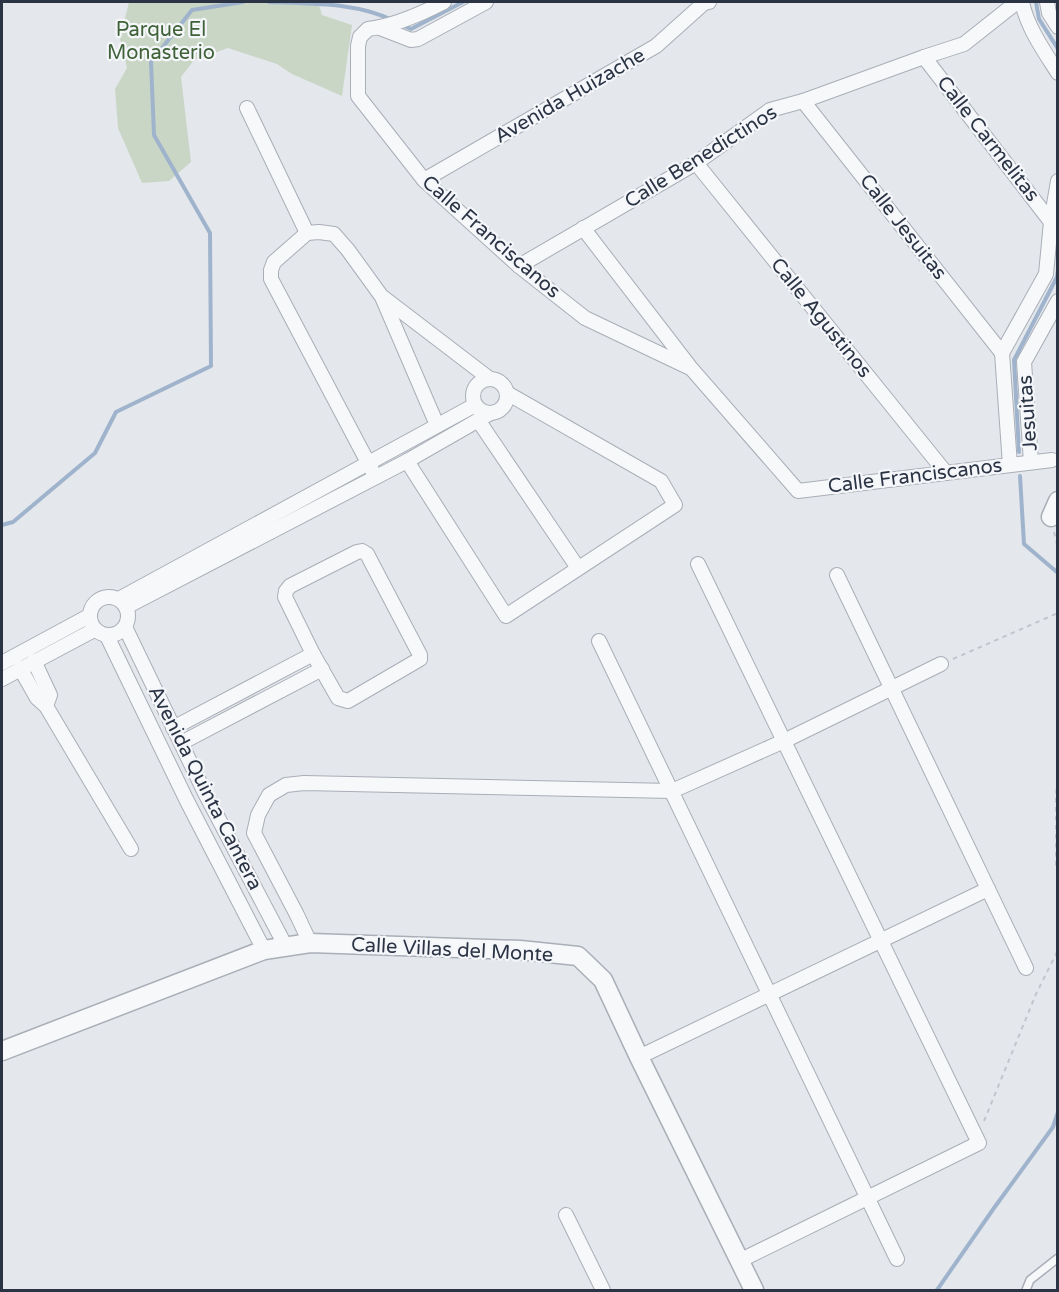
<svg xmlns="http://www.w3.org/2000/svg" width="1059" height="1292" viewBox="0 0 1059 1292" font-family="'Varela Round',sans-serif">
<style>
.green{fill:#c9d6c5}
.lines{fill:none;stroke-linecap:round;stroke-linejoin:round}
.stream{stroke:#9fb4cc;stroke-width:4}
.service-casing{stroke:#a9aeb7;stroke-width:10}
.minor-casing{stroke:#a9aeb7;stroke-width:16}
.tertiary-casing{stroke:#a9aeb7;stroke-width:21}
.path{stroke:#c2c5cb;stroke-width:2;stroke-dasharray:4.5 4.5;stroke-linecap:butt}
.service{stroke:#f7f8fa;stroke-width:7}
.minor{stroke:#f7f8fa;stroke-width:14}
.tertiary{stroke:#f7f8fa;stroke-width:18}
.labels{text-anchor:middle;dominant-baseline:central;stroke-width:4.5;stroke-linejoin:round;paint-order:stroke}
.park-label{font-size:20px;fill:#3f6138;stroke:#f4f6f9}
.street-label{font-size:20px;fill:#2b3445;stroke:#f4f6f9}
</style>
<rect width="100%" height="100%" fill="#e4e7ec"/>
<polygon class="green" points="129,2 318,2 322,15 352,25 342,96 292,74 277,64 228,48 194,60 181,77 191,162 169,181 142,183 118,128 115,89 127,68 120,39"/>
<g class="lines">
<g class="stream">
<path d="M269 2C310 4 355 2 392 20"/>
<polyline points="1036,2 1039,19 1058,49"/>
<polyline points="402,25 411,29 463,2"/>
<polyline points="1019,452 1014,360 1057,277 1058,270"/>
<polyline points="1020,476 1024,544 1058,573"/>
<polyline points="2,525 13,522 95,453 116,412 211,366 210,233 154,135 151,62 192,10 243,2"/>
<polyline points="937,1290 994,1208 1053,1127 1058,1112"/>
</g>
<g class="service-casing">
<polyline id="service" points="1026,1290 1030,1280 1058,1258"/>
</g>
<g class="minor-casing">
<g id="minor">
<path d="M444 2C421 14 394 26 368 29L360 37 358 46V96L424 180 519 266 585 318 688 367"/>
<path d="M1022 2C1027 27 1044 51 1058 73"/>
<polyline points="1047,2 1049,13 1058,27"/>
<polyline points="380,28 411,40 418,39 486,2"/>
<polyline points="924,57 1051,222"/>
<polyline points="803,101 1002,353"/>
<polyline points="247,108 307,233 319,232 334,234 348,250 382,297 437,425"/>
<polyline points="696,163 946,473"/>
<polyline points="424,180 656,46 704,3 709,2"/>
<polyline points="583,228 690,367 798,491 1052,460"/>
<polyline points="307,233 274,262 271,270 271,279 373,472"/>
<polyline points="519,266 696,163 770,110 803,101 924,57 964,44 1017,2"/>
<polyline points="384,298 490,379"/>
<circle cx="490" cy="396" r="17"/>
<polyline points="478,420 578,568"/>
<polyline points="407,461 506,616 675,505 661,481 507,393"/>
<polyline points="1031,462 1024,362 1058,301"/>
<polyline points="1010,465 1002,353 1046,274 1051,222 1058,181"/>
<polygon points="362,551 367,554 420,655 420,659 348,701 338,698 313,654 285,597 286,591 290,586 357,552"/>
<polyline points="698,564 979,1143 739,1261"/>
<polyline points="837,575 1026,968"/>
<circle cx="109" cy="616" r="19"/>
<polyline points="119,599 475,405"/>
<polyline points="126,607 407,461 489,414"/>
<polyline points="125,627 205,793 286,947"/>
<polyline points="107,636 187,801 264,950"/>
<polyline points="599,641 897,1259"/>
<polyline points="34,661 50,695 46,706"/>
<polyline points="2,663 89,616"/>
<polyline points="20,668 37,698 46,706 131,849"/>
<polyline points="2,679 94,630"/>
<polyline points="173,728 313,654"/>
<polyline points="181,743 322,669"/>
<polyline points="310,943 297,915 254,833 258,815 269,795 286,785 304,783 672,791 784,741 941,664"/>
<polyline points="639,1057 988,889"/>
<polyline points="566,1215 603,1290"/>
</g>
</g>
<g class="tertiary-casing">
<g id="tertiary">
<polyline points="1051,517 1058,501"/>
<polyline points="2,1051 264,950 310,943 520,950 578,956 603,980 639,1057 754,1290"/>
</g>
</g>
<g class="path">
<polyline points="1054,532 1058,548"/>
<polyline points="953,659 1058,613"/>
<polyline points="1058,771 1056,795 1056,865 1058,870"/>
<polyline points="984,1121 1036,994 1058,950"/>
</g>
<use href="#service" class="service"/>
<use href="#minor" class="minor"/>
<use href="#tertiary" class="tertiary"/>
</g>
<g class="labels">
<g class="park-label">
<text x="161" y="30">Parque El<tspan x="161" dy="23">Monasterio</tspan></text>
</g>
<g class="street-label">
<text transform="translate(570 96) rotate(-30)">Avenida Huizache</text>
<text transform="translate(988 139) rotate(52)">Calle Carmelitas</text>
<text transform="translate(701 157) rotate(-32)">Calle Benedictinos</text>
<text transform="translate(903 227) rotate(52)">Calle Jesuitas</text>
<text transform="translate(491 237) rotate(41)">Calle Franciscanos</text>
<text transform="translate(821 318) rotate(51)">Calle Agustinos</text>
<text transform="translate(1028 413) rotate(-94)">Jesuitas</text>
<text transform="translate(915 476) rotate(-7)">Calle Franciscanos</text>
<text transform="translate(205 788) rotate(63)">Avenida Quinta Cantera</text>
<text transform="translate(452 950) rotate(3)">Calle Villas del Monte</text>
</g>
</g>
<rect width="1059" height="1292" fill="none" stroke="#2b3445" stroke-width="6"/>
</svg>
